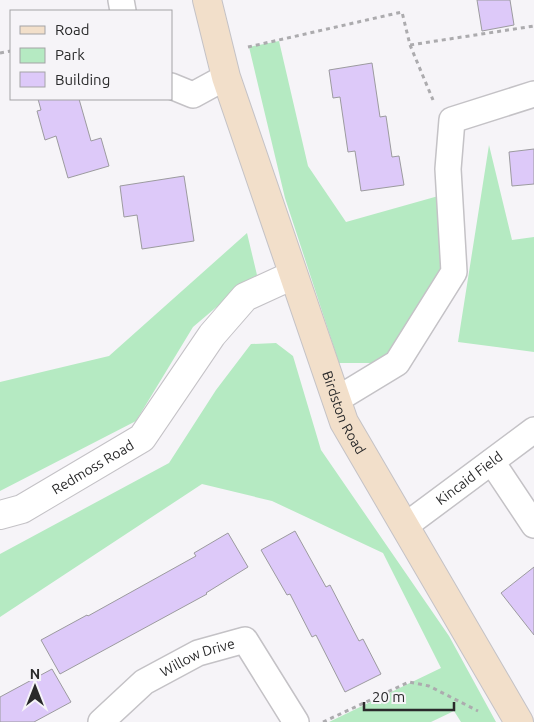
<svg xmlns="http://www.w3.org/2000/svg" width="534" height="722" viewBox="0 0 534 722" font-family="Ubuntu,sans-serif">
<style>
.green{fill:#b5eac2}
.building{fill:#ddc9f9;stroke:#9c9b9f}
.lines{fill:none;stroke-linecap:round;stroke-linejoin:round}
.minor-casing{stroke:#c4c2c6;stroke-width:28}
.tertiary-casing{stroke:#c4c2c6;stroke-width:30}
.secondary-casing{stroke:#c4c2c6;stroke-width:30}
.path{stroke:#acabae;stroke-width:3;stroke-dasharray:4 4;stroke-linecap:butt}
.minor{stroke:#fff;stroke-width:25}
.tertiary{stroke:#fff;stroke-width:28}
.secondary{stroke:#f2dfca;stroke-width:28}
.labels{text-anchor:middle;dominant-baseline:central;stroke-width:4.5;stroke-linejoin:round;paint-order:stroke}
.street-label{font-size:14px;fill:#2a2a2b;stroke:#f6f4f8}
</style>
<rect width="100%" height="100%" fill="#f6f4f8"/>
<g class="green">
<polygon points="279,41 308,166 346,222 449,193 454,272 397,363 339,363 285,198 249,47"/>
<polygon points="489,145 512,240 534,237 534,352 458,342"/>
<polygon points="247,233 257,275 240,287 193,327 136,421 0,491 0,382 109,356"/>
<polygon points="276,343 293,356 321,450 449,636 496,722 461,722 454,711 431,722 329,722 441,668 383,553 272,501 202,484 0,617 0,554 169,463 216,390 251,344"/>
</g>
<g class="building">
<polygon points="477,0 510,0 514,25 482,31"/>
<polygon points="372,63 380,117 386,116 392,157 399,156 404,185 361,191 355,151 348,152 340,97 333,98 329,70"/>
<polygon points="38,99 79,99 91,141 101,138 109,166 68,178 56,136 45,140 37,111 41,110"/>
<polygon points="534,149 534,184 512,186 509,152"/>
<polygon points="184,176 194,241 142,249 137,215 124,217 120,186"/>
<polygon points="295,531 326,587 330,585 359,641 363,639 381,674 345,692 316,635 312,637 290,594 287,595 261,550"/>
<polygon points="228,533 248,567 206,593 207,594 60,674 41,640 87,615 88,616 196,556 194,553"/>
<polygon points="534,567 534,635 501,593"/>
<polygon points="52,669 71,702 34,722 0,722 0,697"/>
</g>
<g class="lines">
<g class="minor-casing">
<g id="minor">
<polyline points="121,0 123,11"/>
<polyline points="171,86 193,95 226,77"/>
<polyline points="336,400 397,363 454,272 448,169 452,120 534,94"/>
<polyline points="492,462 534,525"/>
<path id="s1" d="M405 526 534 430"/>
<path id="s2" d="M101 722 144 682 198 653 245 640 296 722"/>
</g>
</g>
<g class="tertiary-casing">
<g id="tertiary">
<path id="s3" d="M0 515 22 509 142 438 212 335 245 297 293 275"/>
</g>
</g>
<g class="secondary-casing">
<g id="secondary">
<path id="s4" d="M207 0 226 77 344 422 519 722"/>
</g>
</g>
<g class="path">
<polyline points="410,45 433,100"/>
<polyline points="248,47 402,12 410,45 534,26"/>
<polyline points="0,53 11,51"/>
<polyline points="323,722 409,682 429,686 478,711"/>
</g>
<use href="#minor" class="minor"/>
<use href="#tertiary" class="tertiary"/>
<use href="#secondary" class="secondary"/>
</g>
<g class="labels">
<g class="street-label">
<text stroke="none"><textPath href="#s4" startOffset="435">Birdston Road</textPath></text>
<text stroke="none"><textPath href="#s3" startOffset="105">Redmoss Road</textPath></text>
<text stroke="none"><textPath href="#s1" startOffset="80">Kincaid Field</textPath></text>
<text stroke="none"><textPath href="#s2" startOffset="118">Willow Drive</textPath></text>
</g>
</g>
<rect x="10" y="10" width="162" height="90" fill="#f6f4f8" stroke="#a4a3a6"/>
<rect x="20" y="26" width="25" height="8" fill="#f2dfca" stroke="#a4a3a6"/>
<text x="55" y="35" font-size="15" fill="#2a2a2b">Road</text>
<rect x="20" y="48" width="25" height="15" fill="#b5eac2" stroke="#a4a3a6"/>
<text x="55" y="60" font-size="15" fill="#2a2a2b">Park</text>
<rect x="20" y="72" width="25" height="15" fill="#ddc9f9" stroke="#a4a3a6"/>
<text x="55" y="85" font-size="15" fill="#2a2a2b">Building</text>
<g transform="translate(35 687)" stroke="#f6f4f8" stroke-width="4" paint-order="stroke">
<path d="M0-4L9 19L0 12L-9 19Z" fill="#2a2a2b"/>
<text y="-8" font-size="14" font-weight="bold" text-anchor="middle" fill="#2a2a2b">N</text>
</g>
<path d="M364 702v8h90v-8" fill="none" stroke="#2a2a2b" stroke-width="2.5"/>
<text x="372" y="702" font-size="15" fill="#2a2a2b" stroke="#f6f4f8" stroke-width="4" paint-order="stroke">20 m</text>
</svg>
